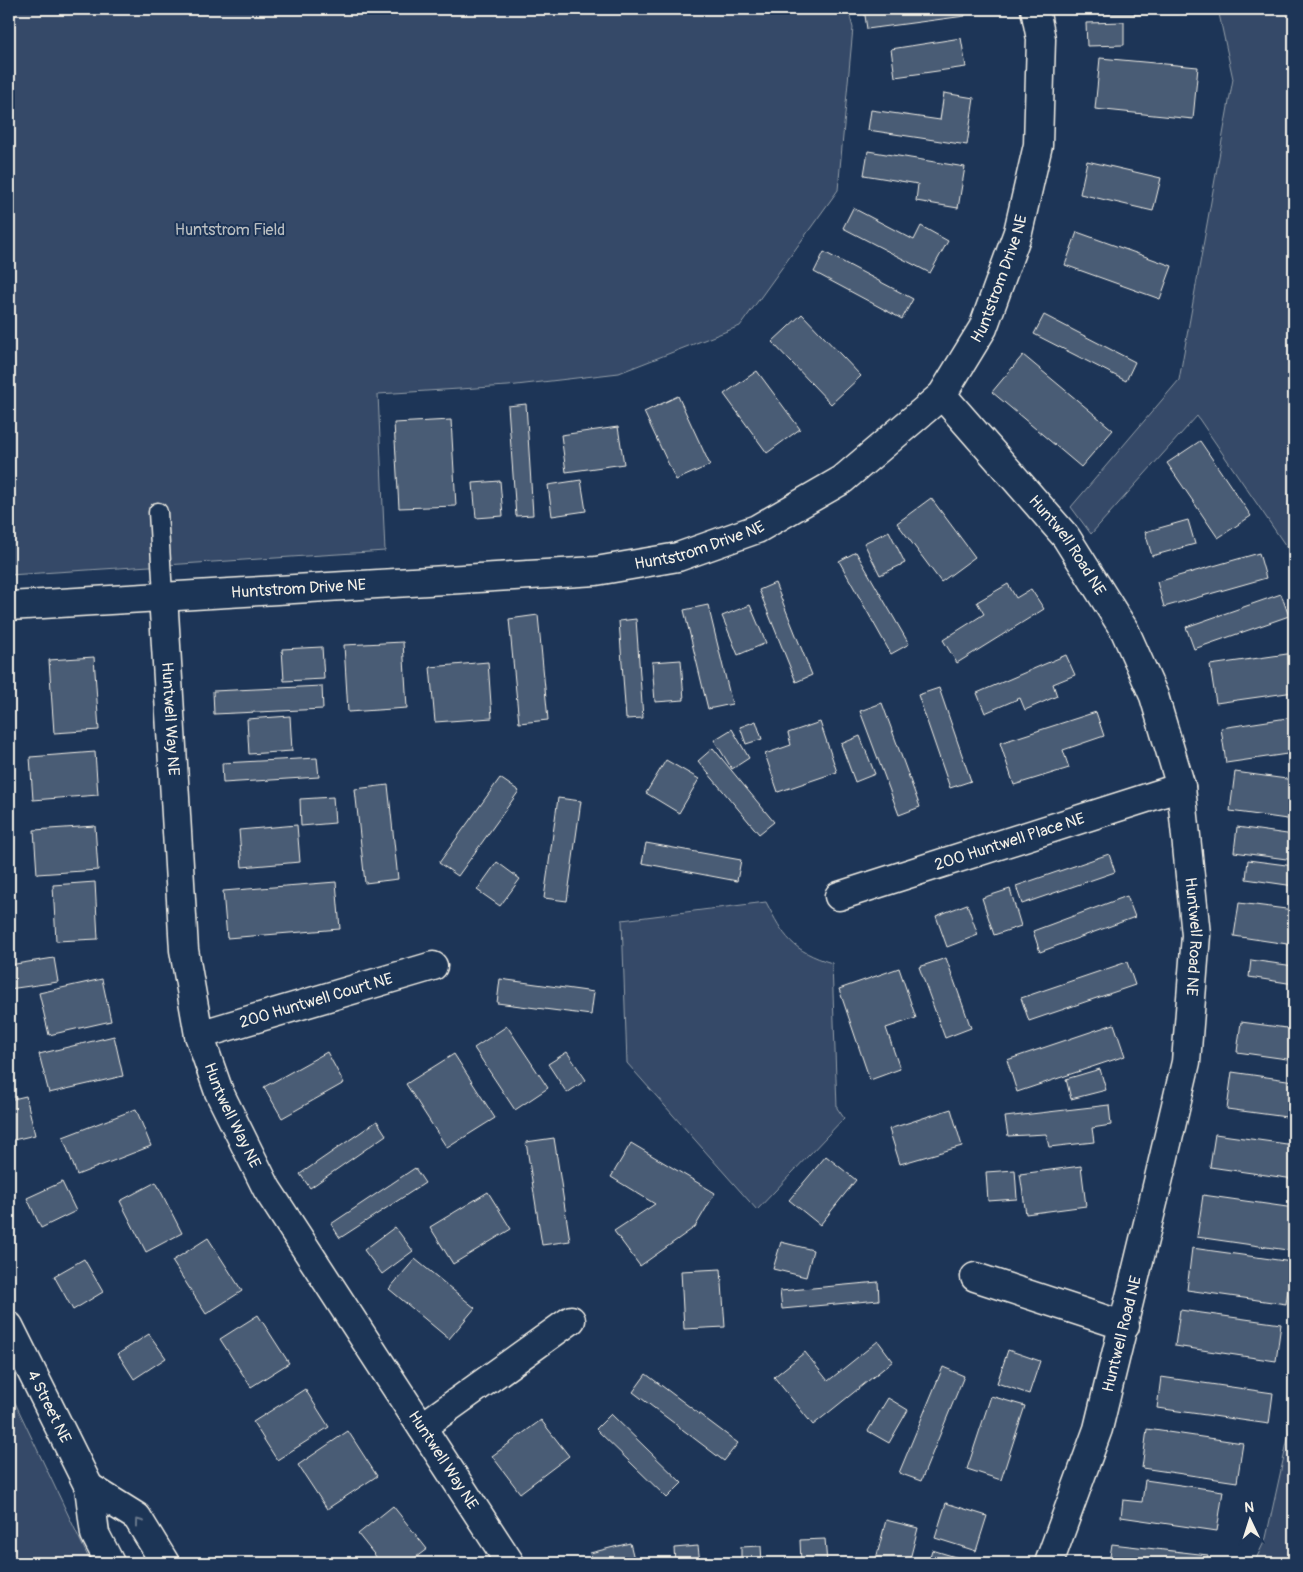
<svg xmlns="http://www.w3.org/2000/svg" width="1303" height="1572" viewBox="0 0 1303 1572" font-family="Pangolin,sans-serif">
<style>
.green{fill:#354a67;stroke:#949ea8}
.building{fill:#485b74;stroke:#f4f1e8}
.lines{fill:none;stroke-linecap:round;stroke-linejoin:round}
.service-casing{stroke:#f4f1e8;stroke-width:21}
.minor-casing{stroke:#f4f1e8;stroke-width:31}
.secondary-casing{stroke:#f4f1e8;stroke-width:31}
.service{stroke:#1d3557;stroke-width:18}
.minor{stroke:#1d3557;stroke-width:28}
.secondary{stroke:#1d3557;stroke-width:28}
.oneway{stroke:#68778a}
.labels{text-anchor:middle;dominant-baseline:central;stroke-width:4;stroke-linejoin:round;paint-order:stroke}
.park-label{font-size:16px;fill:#bbbfc1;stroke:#1d3557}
.street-label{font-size:16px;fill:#f4f1e8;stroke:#1d3557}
</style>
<rect width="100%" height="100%" fill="#1d3557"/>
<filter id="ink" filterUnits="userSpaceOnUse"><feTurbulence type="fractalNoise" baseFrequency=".02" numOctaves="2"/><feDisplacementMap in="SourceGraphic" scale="10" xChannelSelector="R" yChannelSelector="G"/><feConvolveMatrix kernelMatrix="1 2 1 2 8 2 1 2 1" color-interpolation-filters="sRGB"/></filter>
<g filter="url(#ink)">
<g class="green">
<polygon points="9,9 848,9 853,28 838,190 740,326 619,373 508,386 378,394 385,551 9,575"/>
<polygon points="1218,9 1294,9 1294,558 1197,416 1091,534 1071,507 1179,380 1233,79"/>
<path d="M766 902C784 937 792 951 832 963L837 1108 844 1118 757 1210 627 1063 622 920Z"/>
<polygon points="9,1390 91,1563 9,1563"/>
<polygon points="1294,1411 1294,1563 1254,1563 1266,1538"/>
</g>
<g class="building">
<polygon points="864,9 964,9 965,16 867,29"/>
<rect x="1107" y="9" width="71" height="5"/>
<polygon points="1124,22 1124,45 1087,46 1086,23"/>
<polygon points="961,38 966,67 895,77 891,49"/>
<polygon points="1100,58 1198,67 1193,119 1095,109"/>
<polygon points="944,93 974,98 967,145 868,130 871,110 940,120"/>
<polygon points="868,151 965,167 958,208 916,201 918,184 864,175"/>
<polygon points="1087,161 1161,178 1153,211 1080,194"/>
<polygon points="853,208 914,240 921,226 948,241 930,273 843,228"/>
<polygon points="1077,232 1172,266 1160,299 1065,265"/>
<polygon points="824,252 913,299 902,319 814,272"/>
<polygon points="802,314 861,376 831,404 772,342"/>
<polygon points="1044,315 1135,362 1126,381 1034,334"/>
<polygon points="1023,355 1113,430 1081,467 992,392"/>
<polygon points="757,371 800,429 767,453 724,394"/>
<polygon points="678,396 710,465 676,480 644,412"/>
<polygon points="526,404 533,515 516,516 508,406"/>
<polygon points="451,420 456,506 399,508 394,423"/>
<polygon points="618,427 624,464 566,472 561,435"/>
<polygon points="1200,441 1251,516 1218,538 1167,463"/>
<polygon points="581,480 586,511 552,516 548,485"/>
<polygon points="500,481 503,516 476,518 473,483"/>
<polygon points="931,498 975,557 941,582 897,523"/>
<polygon points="1188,520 1195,544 1152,556 1145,532"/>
<polygon points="889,531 905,563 880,575 864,543"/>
<polygon points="856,552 909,644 891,654 839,561"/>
<polygon points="1259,553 1266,578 1164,607 1157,582"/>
<polygon points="775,583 812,675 796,682 759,590"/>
<polygon points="1008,584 1016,598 1031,589 1044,609 957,663 943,640 984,614 977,602"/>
<polygon points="1281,594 1289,616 1194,649 1186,627"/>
<polygon points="708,605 732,704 708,709 684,610"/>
<polygon points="750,605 766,643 738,655 722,616"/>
<polygon points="538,615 548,720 519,723 509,619"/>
<polygon points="636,619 643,718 626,719 619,621"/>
<polygon points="403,642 407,708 348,712 344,645"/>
<polygon points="322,647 324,679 284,681 282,649"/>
<polygon points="1294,653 1294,692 1216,703 1210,665"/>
<polygon points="1066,655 1075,675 1053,684 1057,696 1025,710 1020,698 985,713 977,693"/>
<polygon points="94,657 99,730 54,733 49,660"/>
<polygon points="681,660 684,700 655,702 652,662"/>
<polygon points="488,662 492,718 435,722 430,667"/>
<polygon points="322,686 323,709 214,714 213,691"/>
<polygon points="939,688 971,781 950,788 918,695"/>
<polygon points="882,703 920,807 899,815 860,711"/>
<polygon points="1096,712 1104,736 1063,750 1069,768 1014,785 1000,743"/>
<polygon points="290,716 292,751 249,754 247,719"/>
<polygon points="1294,717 1294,753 1226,763 1221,728"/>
<polygon points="756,721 762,739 746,744 740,727"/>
<polygon points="820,722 837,772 778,792 765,754 791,745 788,733"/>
<polygon points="732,729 749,758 732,769 714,740"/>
<polygon points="860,736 875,774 855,782 841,744"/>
<polygon points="713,748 774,822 759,834 698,761"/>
<polygon points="95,752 98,795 33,800 30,757"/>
<polygon points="317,758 319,777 223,783 222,763"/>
<polygon points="666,760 699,779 679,813 646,793"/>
<polygon points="1235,772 1294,780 1294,820 1230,811"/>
<polygon points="500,778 519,791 458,876 439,863"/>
<polygon points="388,785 398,879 365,883 355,789"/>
<polygon points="333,797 335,823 301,826 300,799"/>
<polygon points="558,798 581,801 567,901 544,898"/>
<polygon points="297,825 300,862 242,867 239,830"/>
<polygon points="95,826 98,870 37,874 34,830"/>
<polygon points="1237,827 1294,835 1294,860 1234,852"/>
<polygon points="646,843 741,860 737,881 642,863"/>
<polygon points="1109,854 1115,872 1022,904 1016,886"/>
<polygon points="1248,860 1294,866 1294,886 1246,879"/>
<polygon points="497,862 520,879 500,906 477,890"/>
<polygon points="95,882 98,939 56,941 53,885"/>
<polygon points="336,882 340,929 227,938 223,891"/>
<polygon points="1010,889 1021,926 994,935 982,898"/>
<polygon points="1127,896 1135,917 1040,952 1033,931"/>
<polygon points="1239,903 1294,910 1294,945 1234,936"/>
<polygon points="967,904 978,935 947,947 936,916"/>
<polygon points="54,958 58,982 9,989 9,965"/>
<polygon points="946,958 971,1028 945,1038 919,967"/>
<polygon points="1251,960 1294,966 1294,984 1249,977"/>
<polygon points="1127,962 1135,985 1029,1021 1021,998"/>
<polygon points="899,968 916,1018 886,1028 900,1069 870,1080 839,989"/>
<polygon points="102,979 111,1021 49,1035 39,993"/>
<polygon points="500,979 594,992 591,1015 497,1003"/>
<polygon points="1241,1022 1294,1029 1294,1060 1237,1052"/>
<polygon points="1114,1024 1125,1056 1017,1092 1007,1060"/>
<polygon points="507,1026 548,1088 515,1110 474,1048"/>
<polygon points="114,1036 123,1076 49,1093 39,1054"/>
<polygon points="327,1052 344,1083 282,1118 264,1087"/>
<polygon points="567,1052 586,1080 567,1093 548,1064"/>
<polygon points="454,1054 495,1118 447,1148 406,1084"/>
<polygon points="1100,1069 1106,1090 1071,1099 1066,1079"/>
<polygon points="1232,1072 1294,1081 1294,1118 1227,1109"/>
<polygon points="26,1096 35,1135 9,1141 9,1100"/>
<polygon points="1109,1105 1111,1125 1092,1128 1094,1142 1049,1147 1046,1134 1008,1136 1005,1117"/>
<polygon points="136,1109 151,1146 77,1175 63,1137"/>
<polygon points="951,1109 962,1146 900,1164 889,1129"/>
<polygon points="377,1121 386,1135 310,1188 300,1174"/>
<polygon points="1215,1134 1294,1145 1294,1179 1210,1167"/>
<polygon points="554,1138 570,1241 542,1245 526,1142"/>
<polygon points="631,1143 715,1193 695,1227 640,1266 614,1231 655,1204 611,1177"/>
<polygon points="826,1156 856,1180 820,1225 789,1200"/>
<polygon points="1081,1166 1086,1206 1026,1214 1020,1174"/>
<polygon points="415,1168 425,1183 340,1238 331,1224"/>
<polygon points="1015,1170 1017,1199 988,1201 986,1172"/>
<polygon points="62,1182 76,1211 41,1228 27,1198"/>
<polygon points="156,1182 182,1233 146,1252 120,1201"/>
<polygon points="488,1192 511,1229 453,1264 430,1227"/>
<polygon points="1203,1195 1294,1208 1294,1251 1197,1237"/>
<polygon points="395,1227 413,1251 382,1274 364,1250"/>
<polygon points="208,1238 242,1291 206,1314 172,1261"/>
<polygon points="781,1242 813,1250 806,1277 773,1269"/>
<polygon points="1192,1248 1292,1262 1286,1304 1187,1290"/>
<polygon points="84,1259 103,1292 73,1310 54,1276"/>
<polygon points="415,1259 475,1308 449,1339 389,1289"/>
<polygon points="721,1269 725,1327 684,1329 681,1271"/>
<polygon points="878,1282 879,1300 782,1309 780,1291"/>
<polygon points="1180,1310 1281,1324 1276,1361 1175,1346"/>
<polygon points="258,1315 289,1363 251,1387 220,1339"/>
<polygon points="149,1334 166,1358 134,1379 118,1354"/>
<polygon points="878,1341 893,1361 813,1425 774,1377 805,1352 828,1381"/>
<polygon points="1008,1350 1040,1361 1029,1394 997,1383"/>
<polygon points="943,1367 964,1376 921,1481 899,1473"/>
<polygon points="646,1374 738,1443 724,1461 633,1392"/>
<polygon points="1161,1377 1273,1393 1269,1424 1157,1408"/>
<polygon points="305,1389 329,1427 277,1460 253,1422"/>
<polygon points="991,1396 1025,1406 1001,1480 967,1469"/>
<polygon points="888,1398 908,1410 889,1443 868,1431"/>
<polygon points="611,1414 682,1483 667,1498 596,1429"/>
<polygon points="541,1420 569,1456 520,1493 492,1456"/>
<polygon points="1147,1429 1243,1443 1237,1482 1142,1468"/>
<polygon points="348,1431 377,1476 327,1509 298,1465"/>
<polygon points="1145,1480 1223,1491 1217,1531 1121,1517 1123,1500 1142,1502"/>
<polygon points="946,1503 987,1516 976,1551 935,1538"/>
<polygon points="393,1506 427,1549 408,1563 381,1563 358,1534"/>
<polygon points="886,1520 918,1528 909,1563 875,1563"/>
<polygon points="825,1539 827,1563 801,1563 800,1540"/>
<polygon points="630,1543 635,1563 592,1563 590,1553"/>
<polygon points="1112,1544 1208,1555 1207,1563 1109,1563"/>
<polygon points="698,1546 700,1563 675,1563 674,1548"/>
<polygon points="761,1546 762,1563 741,1563 741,1547"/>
<polygon points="932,1550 969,1561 968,1563 928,1563"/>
</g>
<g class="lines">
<g class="service-casing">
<polyline id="service" points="158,512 163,595"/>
</g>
<g class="minor-casing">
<g id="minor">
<path id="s1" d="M942 395 1066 537 1125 631 1154 696 1181 787 1196 935 1186 1062 1158 1182 1098 1429 1049 1563"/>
<path id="s2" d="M163 595 184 950 199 1035 219 1092 267 1189 510 1563"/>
<path id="s3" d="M9 606 596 571 678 557 757 529 842 480 942 395 983 328 1018 232 1038 145 1041 39 1035 9"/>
<path id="s4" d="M839 896 1181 787"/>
<path id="s5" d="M199 1035 433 966"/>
<polyline points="975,1277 1125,1326"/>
<polyline points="422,1427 571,1320"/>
</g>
</g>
<g class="secondary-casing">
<g id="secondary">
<path id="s6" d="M9 1326 89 1487 95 1534 110 1563"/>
<polyline points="89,1487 137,1517 165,1563"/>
</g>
</g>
<use href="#service" class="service"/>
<use href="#minor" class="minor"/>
<use href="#secondary" class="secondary"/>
</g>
<defs><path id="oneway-chevron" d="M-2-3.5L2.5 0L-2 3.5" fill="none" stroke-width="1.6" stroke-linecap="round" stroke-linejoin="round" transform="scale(1.25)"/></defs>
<use class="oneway" href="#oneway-chevron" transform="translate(139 1522) rotate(-126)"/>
</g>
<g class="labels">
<g class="park-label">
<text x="230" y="230">Huntstrom Field</text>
</g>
<g class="street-label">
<text stroke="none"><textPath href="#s3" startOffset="1115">Huntstrom Drive NE</textPath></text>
<text stroke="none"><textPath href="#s3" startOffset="695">Huntstrom Drive NE</textPath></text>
<text stroke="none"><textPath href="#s1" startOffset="196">Huntwell Road NE</textPath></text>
<text stroke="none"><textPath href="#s3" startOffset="290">Huntstrom Drive NE</textPath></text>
<text stroke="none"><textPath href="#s2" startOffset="124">Huntwell Way NE</textPath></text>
<text stroke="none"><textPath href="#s4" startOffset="179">200 Huntwell Place NE</textPath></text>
<text stroke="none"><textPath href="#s1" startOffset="616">Huntwell Road NE</textPath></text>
<text stroke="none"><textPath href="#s5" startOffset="122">200 Huntwell Court NE</textPath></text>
<text stroke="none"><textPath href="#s2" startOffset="529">Huntwell Way NE</textPath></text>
<text transform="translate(1122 1334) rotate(-76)">Huntwell Road NE</text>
<text stroke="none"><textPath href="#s6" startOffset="90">4 Street NE</textPath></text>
<text stroke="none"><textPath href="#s2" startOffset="934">Huntwell Way NE</textPath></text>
</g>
</g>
<rect width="1303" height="1572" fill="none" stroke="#1d3557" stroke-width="30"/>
<rect x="15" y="15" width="1273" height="1542" fill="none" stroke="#f4f1e8" stroke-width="2" filter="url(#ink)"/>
<g transform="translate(1250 1520) rotate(356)" stroke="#1d3557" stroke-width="4" paint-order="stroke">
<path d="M0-4L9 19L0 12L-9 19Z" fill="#f4f1e8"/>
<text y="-8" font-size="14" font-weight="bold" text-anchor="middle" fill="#f4f1e8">N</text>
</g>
</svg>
